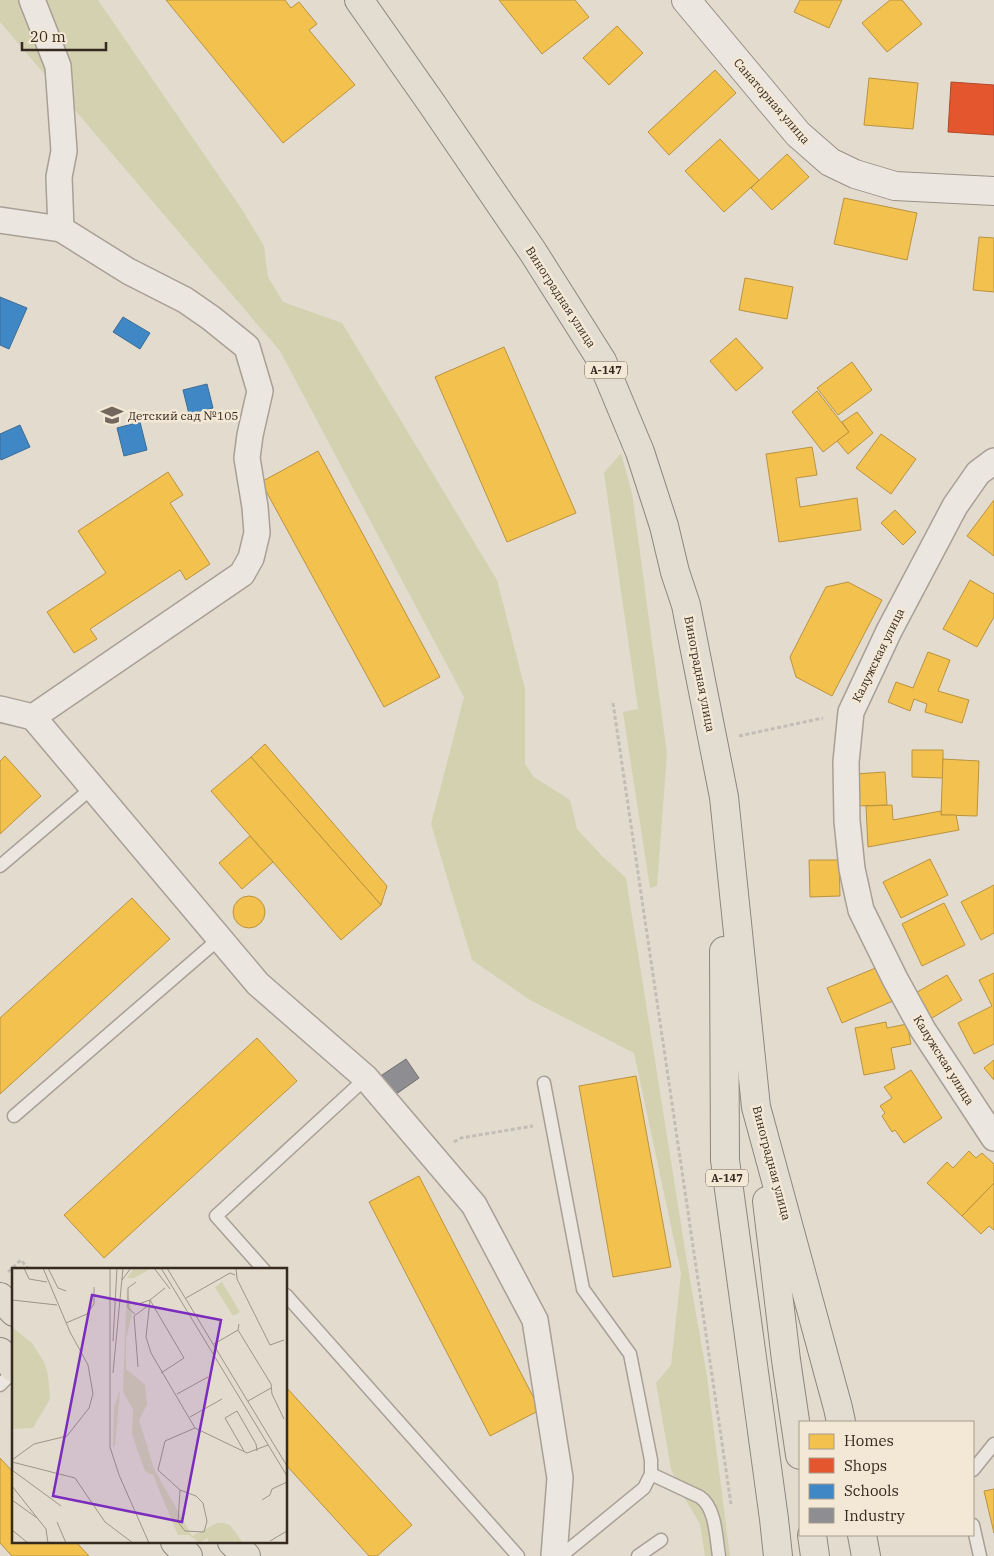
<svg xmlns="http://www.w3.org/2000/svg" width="994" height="1556" viewBox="0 0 994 1556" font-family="'IBM Plex Serif',serif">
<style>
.green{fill:#d4d1b1}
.homes{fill:#f2c14e;stroke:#ba9340}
.shops{fill:#e4572e;stroke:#b0492a}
.schools{fill:#3f88c5;stroke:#3c6c94}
.industry{fill:#8d8d92;stroke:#736f70}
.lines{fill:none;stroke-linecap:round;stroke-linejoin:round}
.lane-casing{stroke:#a8a097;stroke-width:15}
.street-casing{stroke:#a8a097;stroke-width:28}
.secondary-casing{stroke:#989087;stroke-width:30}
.primary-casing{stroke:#8e867e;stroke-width:30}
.path{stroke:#c4bdb6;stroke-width:3;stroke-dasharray:4 2.5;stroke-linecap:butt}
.lane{stroke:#ebe6df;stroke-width:12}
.street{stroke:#ebe6df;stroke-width:25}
.secondary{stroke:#ebe6df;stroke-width:28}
.primary{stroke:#e2dcd1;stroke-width:28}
.labels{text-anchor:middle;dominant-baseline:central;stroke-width:5;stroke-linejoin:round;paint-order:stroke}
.shield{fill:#f3e8d5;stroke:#6f6256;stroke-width:1}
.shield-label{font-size:11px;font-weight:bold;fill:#362920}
.street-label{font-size:12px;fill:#362920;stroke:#f3e8d5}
.poi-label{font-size:12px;fill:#362920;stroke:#f3e8d5;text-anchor:start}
.inset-road{fill:none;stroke:#9e9488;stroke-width:1}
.view{fill:#7b2cbf;fill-opacity:0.15;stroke:#7b2cbf;stroke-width:2.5}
.inset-edge{fill:none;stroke:#362920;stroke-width:2.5}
</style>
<rect width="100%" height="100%" fill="#e3dbce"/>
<g class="green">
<polygon points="0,0 98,0 241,208 264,246 268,277 283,302 342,323 497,580 525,689 525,764 534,777 570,800 577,829 602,856 626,878 687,1262 707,1377 730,1556 705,1556 700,1524 681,1492 671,1469 656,1383 671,1365 681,1273 634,1053 530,1000 472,960 431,824 464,697 280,351 0,22"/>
<polygon points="621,453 632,493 667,754 657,886 650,888 623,712 638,709 604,473"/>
</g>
<g class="homes">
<polygon points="166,0 285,0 291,8 299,2 317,24 309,30 355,85 283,143"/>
<polygon points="499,0 575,0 589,17 542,54"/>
<polygon points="800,0 842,0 829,28 794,12"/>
<polygon points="890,0 902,0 922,24 887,52 862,23"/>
<polygon points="617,26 643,53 609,85 583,58"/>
<polygon points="715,70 736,93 669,155 648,132"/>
<polygon points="869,78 918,83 913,129 864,125"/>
<polygon points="720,139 759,180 724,212 685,171"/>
<polygon points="787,154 809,177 772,210 751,188"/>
<polygon points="844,198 917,213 907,260 834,244"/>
<polygon points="979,237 994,238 994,292 973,290"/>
<polygon points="745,278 793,287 787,319 739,310"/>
<polygon points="736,338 763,368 736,391 710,361"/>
<polygon points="504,347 576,513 507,542 435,377"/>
<polygon points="852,362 872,390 838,415 817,388"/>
<polygon points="817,391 849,432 823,452 792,412"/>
<polygon points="857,412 873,433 848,454 837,441 849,432 842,422"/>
<polygon points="881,434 916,459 891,494 856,468"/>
<polygon points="812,447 817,475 796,478 800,507 857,498 861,530 779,542 766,454"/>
<polygon points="318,451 440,677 384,707 261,482"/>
<polygon points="168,472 183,495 170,503 210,564 186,580 180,570 90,629 97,639 74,653 47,612 106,573 78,531"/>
<polygon points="994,500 994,556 967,536"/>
<polygon points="895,510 916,532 903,545 881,523"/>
<polygon points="970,580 994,594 994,617 977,647 943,629"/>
<polygon points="848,582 882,600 832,696 796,677 790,657 826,587"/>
<polygon points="928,652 950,660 938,691 969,700 962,723 925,712 927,704 914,699 910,711 888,702 896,682 913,688"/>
<polygon points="265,744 387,886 381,905 251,757"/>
<polygon points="912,750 943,750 943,778 912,777"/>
<polygon points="5,756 41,796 0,834 0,761"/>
<polygon points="251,757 381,905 341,940 211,791"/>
<polygon points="943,759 979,761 977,816 941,815"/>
<polygon points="885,772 887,805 856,806 855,774"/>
<polygon points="892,805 893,820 941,811 941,815 956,815 959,830 868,847 866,806"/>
<polygon points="250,836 273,862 242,889 219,863"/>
<polygon points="930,859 948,895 901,918 883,882"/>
<polygon points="809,860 839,860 840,896 810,897"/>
<polygon points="994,885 994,933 981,940 961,902"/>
<circle cx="249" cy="912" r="16"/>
<polygon points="132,898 170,939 0,1094 0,1018"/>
<polygon points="944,903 965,945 922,966 902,924"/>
<polygon points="878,967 893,1001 842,1023 827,988"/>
<polygon points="994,973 994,1044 974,1054 958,1023 992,1006 979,980"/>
<polygon points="947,975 962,1000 927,1021 912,995"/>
<polygon points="886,1022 887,1028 907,1024 911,1044 891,1048 895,1069 864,1075 855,1028"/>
<polygon points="257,1038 297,1081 104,1258 64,1215"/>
<polygon points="994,1060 994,1080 984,1068"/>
<polygon points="911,1070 942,1118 904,1143 895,1130 892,1132 882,1116 885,1113 880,1106 892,1098 884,1087"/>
<polygon points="636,1076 671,1267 613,1277 579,1086"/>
<polygon points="969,1151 976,1158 982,1153 994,1164 994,1183 962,1216 927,1183 947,1162 953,1168"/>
<polygon points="419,1176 540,1410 490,1436 369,1202"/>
<polygon points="994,1183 994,1230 989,1226 981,1234 962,1216"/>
<polygon points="286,1387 412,1525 377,1556 369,1556 286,1465"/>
<polygon points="0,1458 14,1473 14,1542 76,1542 89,1556 12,1556 0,1543"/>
<polygon points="994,1489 994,1533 984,1491"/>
</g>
<polygon class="shops" points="951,82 994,85 994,135 948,132"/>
<g class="schools">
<polygon points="0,297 27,308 9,349 0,345"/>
<polygon points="123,317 150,333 140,349 113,332"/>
<polygon points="207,384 213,408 189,414 183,390"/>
<polygon points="140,422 147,450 124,456 117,428"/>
<polygon points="20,425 30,447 1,460 0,457 0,434"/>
</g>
<polygon class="industry" points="406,1059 419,1078 392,1097 379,1077"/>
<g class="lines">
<g class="lane-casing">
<g id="lane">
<polyline points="0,866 93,787"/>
<polyline points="544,1083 583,1289 630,1354 651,1460 651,1474 644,1488 561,1556"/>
<polyline points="14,1116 220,938"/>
<polyline points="264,1270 216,1216 366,1078"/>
<polyline points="286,1295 518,1556"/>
<polyline points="0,1385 14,1371"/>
<polyline points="973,1470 994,1444"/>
<path d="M651 1474 700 1497C716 1508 716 1538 719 1556"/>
<polyline points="973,1525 980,1556"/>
<polyline points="638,1556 661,1540"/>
</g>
</g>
<g class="street-casing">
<g id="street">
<polyline points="32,0 58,66 64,151 59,177 61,229"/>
<polyline points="0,220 61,229 128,271 185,300 211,318 247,347 260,391 250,435 247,458 255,507 257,533 251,558 242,574 33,717 0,709"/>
<polyline points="994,461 978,473 955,506 889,631 851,712 846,762 847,821 852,869 861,910 895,979 923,1030 994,1138"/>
<polyline points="33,717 258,984 366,1078 474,1205 535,1320 560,1478 554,1556"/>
</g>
</g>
<g class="secondary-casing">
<polyline id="secondary" points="686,0 798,134 830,162 855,174 895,186 994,191"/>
</g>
<g class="primary-casing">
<g id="primary">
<polyline points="359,0 432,104 533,252 602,361 640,452 664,526 675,572 686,605 724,797 756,1107 838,1408 841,1422"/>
<polyline points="724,951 725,1160 774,1519 778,1556"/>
<polyline points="767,1201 786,1360 800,1455"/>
<polyline points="0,1297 14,1312"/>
<polyline points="0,1352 14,1368"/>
<polyline points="812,1535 815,1556"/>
<polyline points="862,1535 866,1556"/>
<polyline points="175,1542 188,1556"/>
<polyline points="232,1542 246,1556"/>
</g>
</g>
<g class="path">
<polyline points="613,703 731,1504"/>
<polyline points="739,736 823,718"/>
<polyline points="454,1142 461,1138 533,1126"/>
<polyline points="8,1272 21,1260 29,1270"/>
</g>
<use href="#lane" class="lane"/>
<use href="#street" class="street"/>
<use href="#secondary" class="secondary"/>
<use href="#primary" class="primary"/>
</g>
<defs>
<g id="school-bare" transform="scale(1.725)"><path d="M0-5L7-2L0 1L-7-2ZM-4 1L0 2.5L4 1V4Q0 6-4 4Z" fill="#73675d" stroke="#f3e8d5" stroke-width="2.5" paint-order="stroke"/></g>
</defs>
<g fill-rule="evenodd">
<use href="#school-bare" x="112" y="415"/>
</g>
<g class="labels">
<g class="shield">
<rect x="585" y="361.5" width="42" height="17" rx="4"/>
<rect x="706" y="1169.5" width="42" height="17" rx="4"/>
</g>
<g class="shield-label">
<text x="606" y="370">А-147</text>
<text x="727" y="1178">А-147</text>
</g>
<g class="street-label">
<text transform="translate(772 101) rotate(49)">Санаторная улица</text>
<text transform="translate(561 297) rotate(57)">Виноградная улица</text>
<text transform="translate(878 655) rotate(-64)">Калужская улица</text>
<text transform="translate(700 674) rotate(79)">Виноградная улица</text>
<text transform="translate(944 1060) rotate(58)">Калужская улица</text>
<text transform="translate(772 1163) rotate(75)">Виноградная улица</text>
</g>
<g class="poi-label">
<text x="128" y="415">Детский сад №105</text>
</g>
</g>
<g transform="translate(12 1268)">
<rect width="275" height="275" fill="#e3dbce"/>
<path d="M122 0H137L138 1 122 10H115ZM210 14 228 44 221 48 203 19ZM115 17 120 46 114 71V101L133 117 135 136 127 152 142 201 180 268 205 255H211L218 257 231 275H197L195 270 188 275 177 267H166L141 207 133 203 120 166 121 141 111 124ZM0 59 20 75 32 94 36 107 38 131 21 160 0 161ZM108 122 103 177 101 179 102 139Z" fill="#d4d1b1"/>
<path class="inset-road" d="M12 0 17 11 35 14M36 0 46 20 54 23M98 0V179L107 207 137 275M142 0 158 21M149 0 275 208M155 0 275 198M224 0 225 11 258 77 272 72M110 12 119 0M153 20 138 32 134 69 139 85 183 160M174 30 218 5 223 7M0 32 45 37M123 37 138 32 172 90 149 105M123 46 116 40V20L124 14M54 55 75 46 82 36V19M226 62 259 116 260 126 272 151M101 73 105 0M202 76 226 62 227 56M126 99 122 48 137 37M101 105 111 0M165 126 196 109M236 133 259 120M178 149 210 131M232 183 213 150 225 143 244 176 245 183M0 192 22 176 55 168 77 140 81 126 76 97 58 64 31 0M0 194 63 210 93 254 121 275M0 202 49 238M0 218 34 261 36 275M168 222 184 228 191 235 195 253 192 264 173 263 166 254 168 222 146 202 153 173 183 160 235 185 256 177M0 232 25 250M250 232 258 227 260 221 275 214M45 254 54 275M0 262 16 275M258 273 275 263"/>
<path class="view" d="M80 27 209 52 170 254 41 228Z"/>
<rect width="275" height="275" class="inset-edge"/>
</g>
<rect x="799" y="1421" width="175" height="115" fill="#f3e8d5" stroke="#a79c8d"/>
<rect x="809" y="1434" width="25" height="15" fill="#f2c14e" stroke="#a79c8d"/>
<text x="844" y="1446" font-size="15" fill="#362920">Homes</text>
<rect x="809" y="1458" width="25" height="15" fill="#e4572e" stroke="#a79c8d"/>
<text x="844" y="1471" font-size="15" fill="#362920">Shops</text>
<rect x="809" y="1484" width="25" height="15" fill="#3f88c5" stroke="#a79c8d"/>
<text x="844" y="1496" font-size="15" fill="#362920">Schools</text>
<rect x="809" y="1508" width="25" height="15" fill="#8d8d92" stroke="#a79c8d"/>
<text x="844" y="1521" font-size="15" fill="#362920">Industry</text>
<path d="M22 42v8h84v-8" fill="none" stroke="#362920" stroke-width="2.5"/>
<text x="30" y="42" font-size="15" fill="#362920" stroke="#f3e8d5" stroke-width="4" paint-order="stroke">20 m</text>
</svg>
